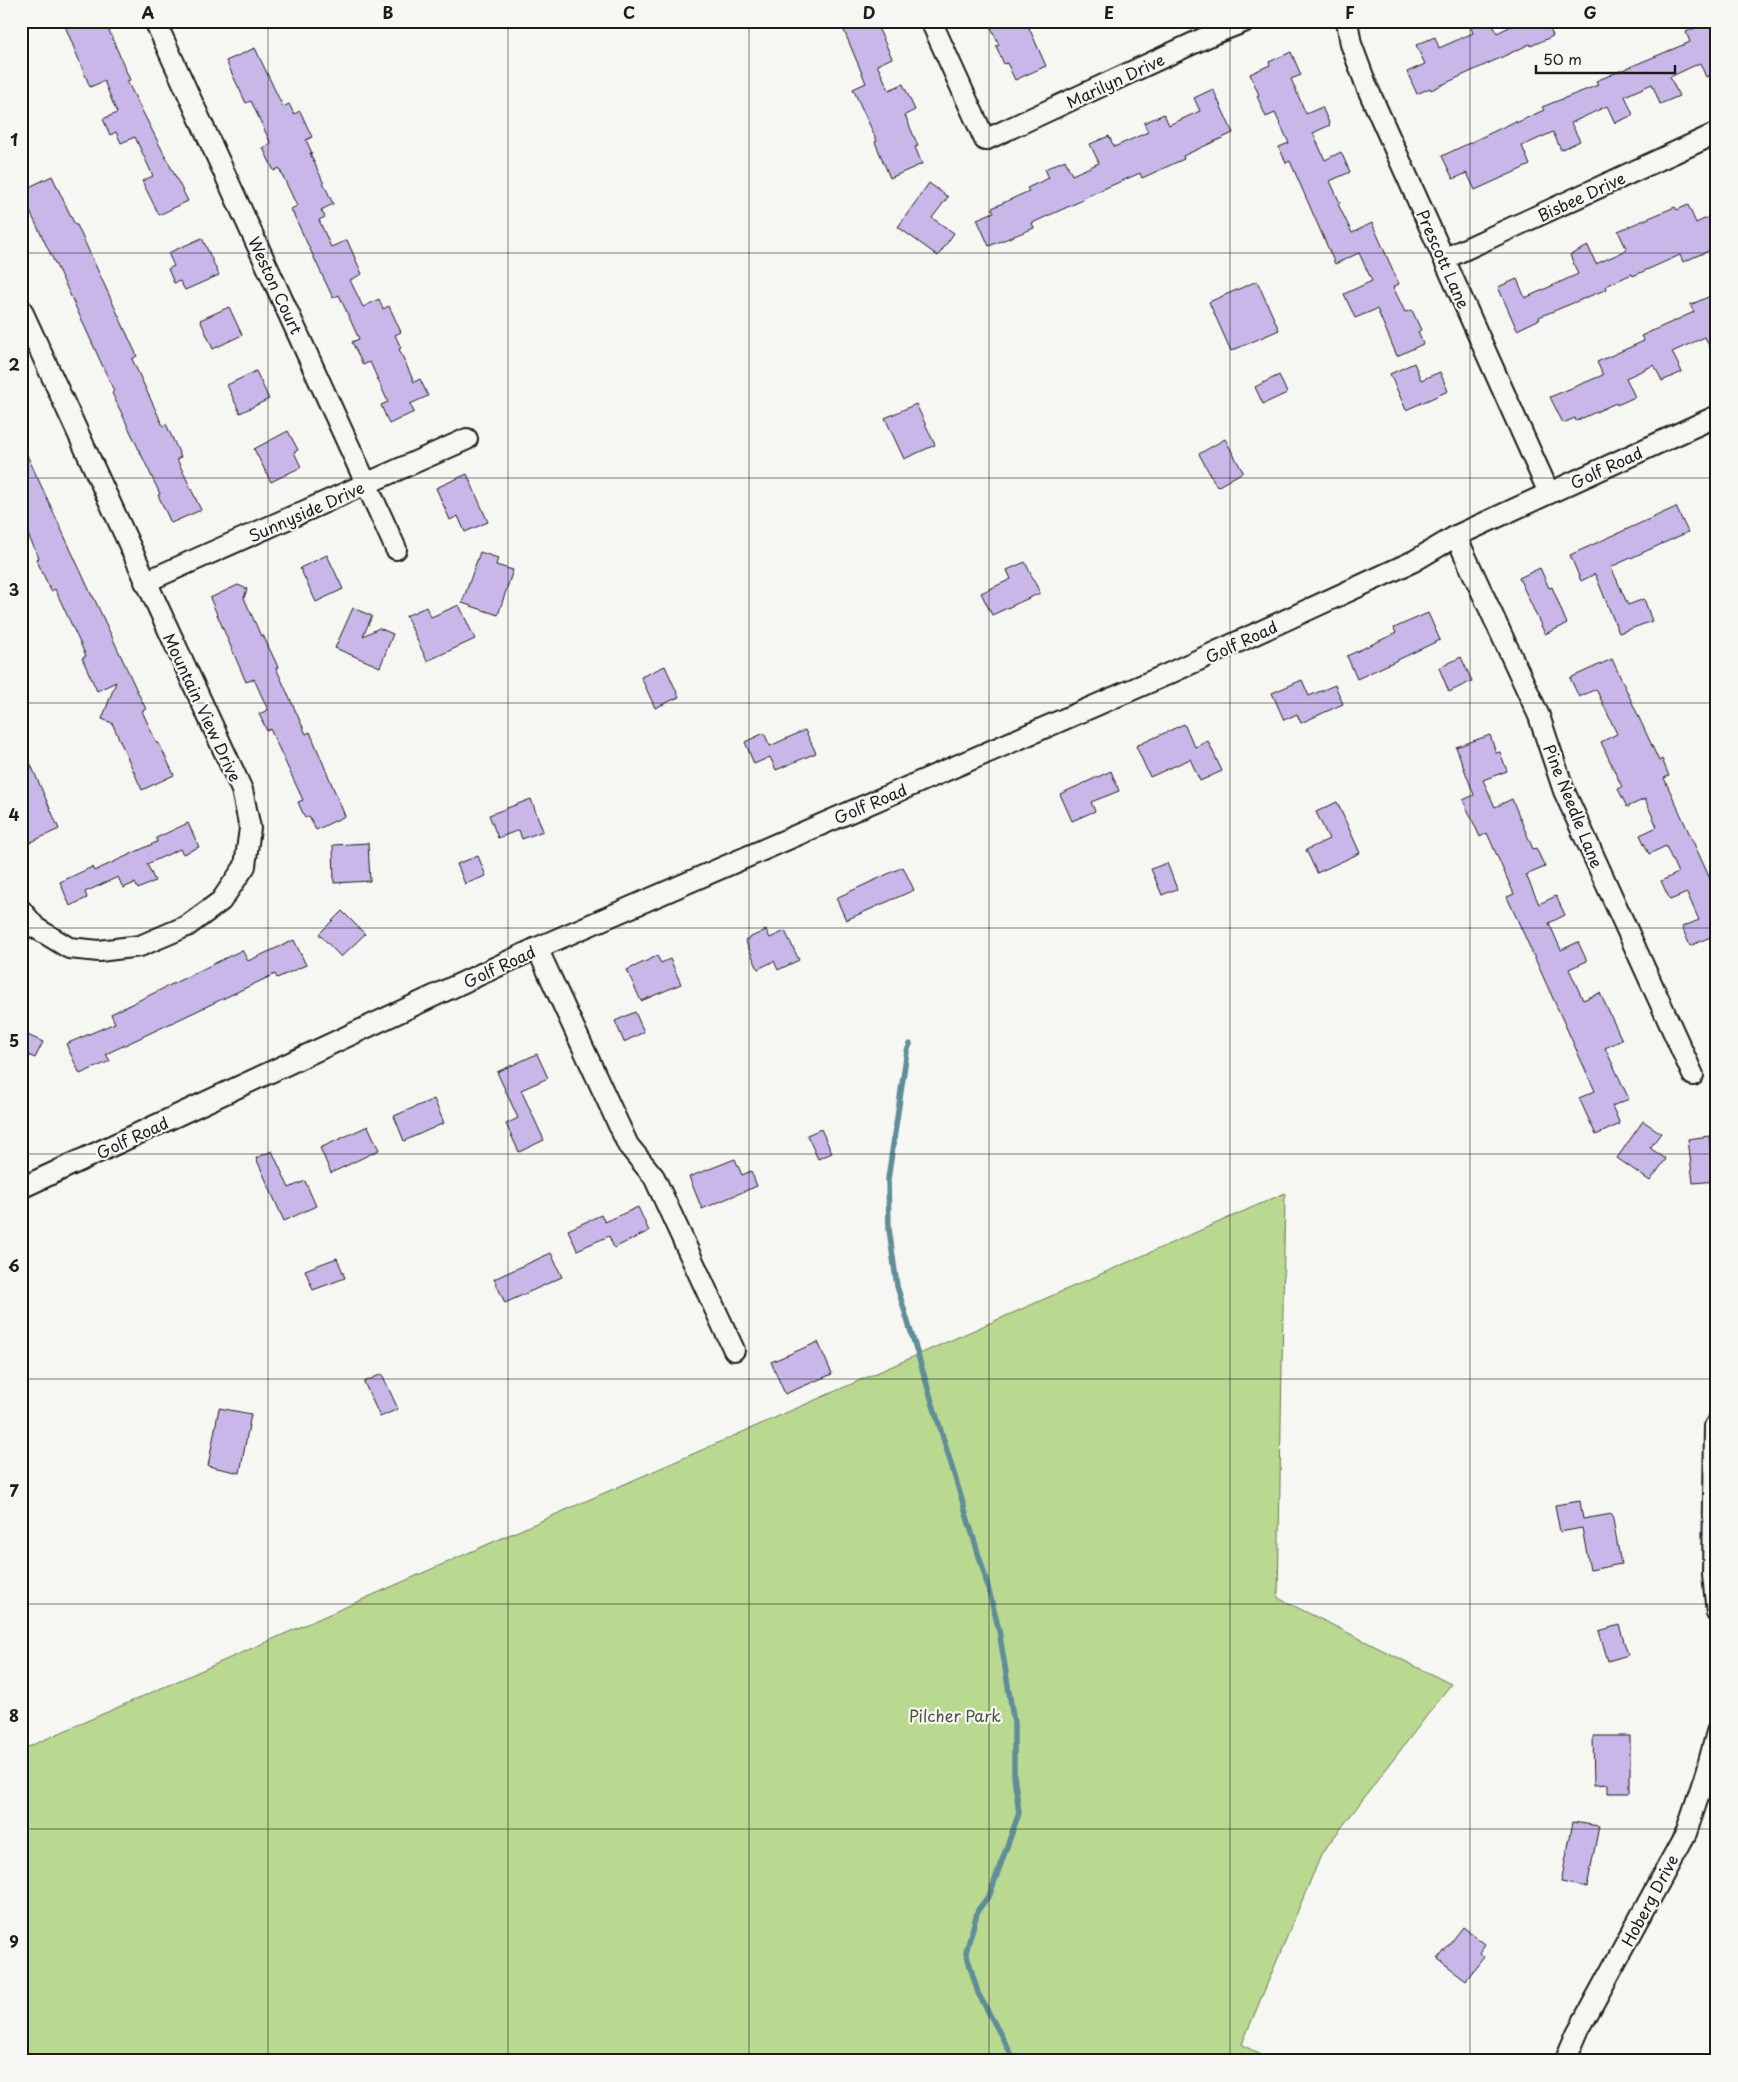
<svg xmlns="http://www.w3.org/2000/svg" width="1738" height="2082" viewBox="0 0 1738 2082" font-family="'Playpen Sans',sans-serif">
<style>
.green{fill:#b9d890;stroke:#6a7a56}
.lines{fill:none;stroke-linecap:round;stroke-linejoin:round}
.stream{stroke:#5f8d98;stroke-width:5.5}
.building{fill:#c8b7e8;stroke:#1c1c1c}
.minor-casing{stroke:#1c1c1c;stroke-width:24}
.minor{stroke:#f6f6f2;stroke-width:20}
.grid{fill:none;stroke:#1c1c1c;stroke-width:1;stroke-opacity:0.55}
.labels{text-anchor:middle;dominant-baseline:central;stroke-width:4.5;stroke-linejoin:round;paint-order:stroke}
.street-label{font-size:16px;fill:#1c1c1c;stroke:#f6f6f2}
.park-label{font-size:16px;fill:#4b543f;stroke:#f6f6f2}
.neatline{fill:none;stroke:#1c1c1c;stroke-width:2}
.grid-label{font-size:16px;text-anchor:middle;font-weight:bold;fill:#1c1c1c}
</style>
<rect width="100%" height="100%" fill="#f6f6f2"/>
<filter id="ink" filterUnits="userSpaceOnUse"><feTurbulence type="fractalNoise" baseFrequency=".02" numOctaves="2"/><feDisplacementMap in="SourceGraphic" scale="10" xChannelSelector="R" yChannelSelector="G"/><feConvolveMatrix kernelMatrix="1 2 1 2 8 2 1 2 1" color-interpolation-filters="sRGB"/></filter>
<g filter="url(#ink)">
<polygon class="green" points="1285,1193 1278,1598 1451,1684 1322,1853 1242,2044 1270,2061 21,2061 21,1750"/>
<g class="lines">
<polyline class="stream" points="910,1044 907,1051 888,1179 889,1229 897,1286 985,1576 999,1630 1014,1723 1014,1775 1019,1813 990,1894 978,1910 966,1952 978,1993 1015,2061"/>
</g>
<g class="building">
<polygon points="63,21 105,21 130,80 127,81 188,201 159,215 142,181 153,176 135,137 121,143 116,132 110,135 103,119 117,113 104,81 90,87"/>
<polygon points="840,21 875,21 892,58 877,65 889,90 903,84 915,110 905,115 918,146 915,147 922,164 890,178 875,142 877,141 853,89 866,83"/>
<polygon points="988,21 1026,21 1046,66 1015,80 1007,63 1004,64 996,46 999,45"/>
<polygon points="1468,21 1491,21 1497,33 1522,21 1547,21 1553,36 1531,46 1530,44 1431,90 1430,88 1417,94 1407,72 1425,64 1416,45 1435,37 1439,48 1473,33"/>
<polygon points="1711,21 1717,35 1717,72 1706,77 1700,63 1670,77 1679,96 1660,104 1652,84 1625,96 1633,115 1615,123 1607,106 1571,123 1580,141 1561,150 1553,132 1522,146 1530,165 1475,190 1467,173 1453,179 1442,156 1516,121 1516,123 1544,110 1542,107 1598,85 1596,81 1690,42 1686,32"/>
<polygon points="255,48 283,107 289,104 294,114 300,111 312,137 306,140 312,153 310,153 333,204 321,210 325,217 319,220 331,247 347,240 362,274 350,280 363,307 379,299 383,309 389,306 401,332 395,335 401,348 399,349 414,382 420,379 428,396 410,404 414,412 389,424 381,405 388,402 370,362 363,365 352,342 359,339 339,295 333,298 291,209 297,206 279,168 274,171 263,148 271,144 251,101 246,103 226,61"/>
<polygon points="1291,52 1301,75 1291,79 1306,114 1322,107 1330,125 1313,133 1325,160 1341,152 1350,172 1330,181 1340,203 1338,204 1352,233 1372,223 1399,284 1393,287 1405,312 1412,310 1421,330 1418,332 1423,344 1397,356 1377,309 1355,318 1344,294 1372,281 1359,253 1335,264 1290,161 1286,163 1279,147 1289,143 1275,113 1266,117 1257,96 1259,95 1250,74 1270,65 1269,62"/>
<polygon points="1213,89 1233,133 1183,156 1184,159 1142,178 1140,173 1083,198 1083,200 1032,223 1034,228 989,246 977,219 994,212 992,208 1029,191 1027,188 1049,178 1045,169 1065,160 1072,175 1099,163 1090,144 1109,136 1114,147 1148,132 1144,123 1164,114 1169,125 1200,111 1194,98"/>
<polygon points="52,176 75,225 77,225 137,356 132,359 163,426 166,424 181,457 177,459 201,510 171,523 158,495 160,494 112,393 114,391 68,290 21,193 21,191"/>
<polygon points="929,183 948,197 932,218 954,233 938,256 898,227"/>
<polygon points="1688,205 1696,223 1717,213 1717,247 1683,262 1680,255 1633,276 1632,274 1606,286 1607,289 1539,317 1540,319 1517,330 1498,287 1517,279 1525,298 1578,274 1570,255 1588,246 1596,264 1627,250 1618,231 1675,207 1677,210"/>
<polygon points="202,238 219,275 185,290 180,281 174,283 168,269 174,266 168,253"/>
<polygon points="1257,281 1279,330 1231,351 1209,302"/>
<polygon points="1717,293 1717,363 1705,337 1672,352 1682,372 1662,381 1654,365 1626,378 1635,397 1617,405 1616,403 1576,421 1575,418 1563,423 1550,397 1603,375 1597,362 1644,341 1641,336 1694,312 1690,305"/>
<polygon points="229,307 242,335 213,349 200,320"/>
<polygon points="1414,363 1421,380 1440,372 1448,391 1406,410 1390,374"/>
<polygon points="256,371 269,399 240,413 227,385"/>
<polygon points="1279,375 1287,393 1263,404 1255,387"/>
<polygon points="916,404 935,445 904,459 885,418"/>
<polygon points="288,431 298,450 294,452 301,467 271,482 254,449"/>
<polygon points="1225,439 1243,472 1217,487 1199,454"/>
<polygon points="21,442 92,596 93,596 139,695 146,709 142,711 157,744 159,743 174,775 142,790 112,723 102,719 116,682 97,691 82,658 86,656 55,589 51,591 36,559 39,558 21,520"/>
<polygon points="467,474 488,522 465,532 458,516 450,520 436,488"/>
<polygon points="1676,507 1688,532 1611,567 1628,605 1644,599 1652,621 1619,633 1595,574 1581,581 1570,555"/>
<polygon points="480,552 498,558 496,565 513,570 498,615 462,603"/>
<polygon points="327,555 343,589 316,602 300,568"/>
<polygon points="1025,562 1040,593 992,615 981,593 1011,579 1007,570"/>
<polygon points="1540,568 1549,588 1552,587 1567,624 1545,634 1519,578"/>
<polygon points="238,585 247,589 244,598 261,636 263,635 278,667 276,668 306,734 310,732 345,816 316,830 309,816 305,818 298,802 303,800 270,729 267,731 259,714 268,710 254,679 246,682 210,598"/>
<polygon points="459,605 475,639 427,661 406,616 426,607 431,617"/>
<polygon points="353,608 372,616 363,636 379,628 393,634 380,667 335,648"/>
<polygon points="1428,613 1440,640 1357,679 1347,656 1396,633 1394,628"/>
<polygon points="1461,657 1472,681 1449,692 1439,668"/>
<polygon points="1612,659 1659,761 1662,759 1669,776 1664,778 1717,894 1717,934 1690,946 1682,927 1699,920 1687,893 1670,900 1661,881 1678,873 1666,846 1649,854 1640,835 1657,827 1645,799 1627,807 1618,789 1622,787 1601,742 1617,734 1596,689 1579,697 1570,678"/>
<polygon points="665,666 679,697 655,708 641,677"/>
<polygon points="1302,680 1309,696 1335,685 1343,704 1301,723 1297,714 1284,720 1272,693"/>
<polygon points="1184,724 1195,747 1208,741 1222,771 1200,781 1190,759 1150,777 1136,746"/>
<polygon points="805,730 816,753 776,770 770,757 754,764 745,742 764,733 770,746"/>
<polygon points="1490,735 1496,753 1500,752 1507,771 1483,780 1495,807 1512,799 1533,849 1536,848 1545,867 1526,875 1539,904 1556,896 1565,915 1549,923 1561,950 1578,942 1587,961 1569,969 1583,1000 1600,993 1622,1040 1605,1048 1629,1099 1612,1106 1620,1124 1596,1135 1579,1098 1595,1091 1507,897 1514,894 1487,833 1480,837 1463,800 1474,795 1456,747"/>
<polygon points="21,742 59,829 27,844 21,832"/>
<polygon points="1111,771 1119,791 1091,802 1095,811 1072,821 1060,794"/>
<polygon points="531,799 543,831 522,839 519,830 498,838 489,815"/>
<polygon points="1337,802 1360,853 1317,873 1306,850 1329,839 1316,812"/>
<polygon points="188,823 199,847 183,854 180,849 147,864 155,881 138,889 135,883 123,888 118,877 85,892 87,898 70,906 60,882 92,867 94,871 157,842 156,838"/>
<polygon points="368,843 370,881 334,883 333,845"/>
<polygon points="478,856 486,876 465,884 457,864"/>
<polygon points="1167,863 1177,889 1162,895 1151,869"/>
<polygon points="903,867 914,890 846,920 836,898"/>
<polygon points="342,911 365,934 341,957 319,934"/>
<polygon points="766,930 770,938 785,931 799,960 778,970 774,961 758,969 745,940"/>
<polygon points="294,940 306,965 277,978 275,974 106,1054 110,1061 80,1074 66,1044 115,1023 111,1014 242,950 248,961"/>
<polygon points="657,956 661,963 670,959 681,984 641,1001 627,970"/>
<polygon points="635,1012 644,1032 624,1042 615,1021"/>
<polygon points="21,1032 43,1042 35,1058 21,1052"/>
<polygon points="537,1054 548,1078 521,1090 544,1140 519,1152 506,1124 518,1118 497,1072"/>
<polygon points="434,1099 444,1123 404,1141 394,1116"/>
<polygon points="1643,1121 1661,1133 1650,1148 1666,1159 1650,1181 1617,1158"/>
<polygon points="368,1126 379,1150 331,1173 320,1148"/>
<polygon points="821,1129 832,1153 818,1159 807,1135"/>
<polygon points="1709,1136 1711,1155 1717,1154 1717,1181 1693,1183 1688,1139"/>
<polygon points="272,1151 289,1188 305,1181 316,1206 284,1221 256,1158"/>
<polygon points="735,1159 742,1175 751,1171 757,1186 702,1209 689,1177"/>
<polygon points="638,1207 649,1231 614,1248 609,1236 577,1250 568,1230 601,1215 605,1222"/>
<polygon points="551,1253 562,1277 505,1303 494,1279"/>
<polygon points="337,1258 345,1278 313,1290 305,1270"/>
<polygon points="818,1342 832,1374 785,1394 771,1362"/>
<polygon points="382,1374 398,1409 380,1417 364,1382"/>
<polygon points="219,1408 251,1414 240,1473 208,1466"/>
<polygon points="1580,1501 1583,1519 1612,1514 1621,1564 1590,1570 1582,1528 1560,1532 1555,1505"/>
<polygon points="1619,1625 1628,1655 1608,1661 1599,1631"/>
<polygon points="1593,1736 1630,1736 1630,1793 1608,1793 1608,1784 1594,1785"/>
<polygon points="1573,1822 1599,1826 1587,1887 1561,1882"/>
<polygon points="1463,1927 1485,1944 1479,1953 1484,1957 1466,1980 1438,1959"/>
</g>
<g class="lines">
<g class="minor-casing">
<g id="minor">
<polyline points="155,21 396,549"/>
<polyline points="931,21 985,140 1213,34 1246,21"/>
<polyline points="1347,21 1351,44 1367,87 1549,493"/>
<polyline points="1444,259 1717,133"/>
<polyline points="21,309 242,790 250,828 245,866 221,901 187,926 140,946 99,951 69,948 36,928 21,910"/>
<polyline points="1456,536 1539,716 1564,791 1693,1075"/>
<polyline points="145,582 467,439"/>
<polyline points="537,948 628,1145 654,1177 734,1350"/>
<polyline points="21,1188 537,948 1168,674 1414,561 1456,536 1717,416"/>
<polyline points="1717,1423 1715,1426 1713,1575 1717,1613"/>
<polyline points="1565,2061 1577,2033 1686,1833 1706,1773 1717,1732"/>
</g>
</g>
<use href="#minor" class="minor"/>
</g>
</g>
<path class="grid" d="M268 21V2061M508 21V2061M749 21V2061M989 21V2061M1230 21V2061M1470 21V2061M21 253H1717M21 478H1717M21 703H1717M21 928H1717M21 1154H1717M21 1379H1717M21 1604H1717M21 1829H1717"/>
<g class="labels">
<g class="street-label">
<text transform="translate(1115 80) rotate(-25)">Marilyn Drive</text>
<text transform="translate(1581 196) rotate(-25)">Bisbee Drive</text>
<text transform="translate(1444 259) rotate(66)">Prescott Lane</text>
<text transform="translate(276 285) rotate(65)">Weston Court</text>
<text transform="translate(1606 467) rotate(-25)">Golf Road</text>
<text transform="translate(306 511) rotate(-24)">Sunnyside Drive</text>
<text transform="translate(1241 641) rotate(-25)">Golf Road</text>
<text transform="translate(203 707) rotate(65)">Mountain View Drive</text>
<text transform="translate(870 803) rotate(-23)">Golf Road</text>
<text transform="translate(1574 806) rotate(68)">Pine Needle Lane</text>
<text transform="translate(499 966) rotate(-25)">Golf Road</text>
<text transform="translate(132 1137) rotate(-25)">Golf Road</text>
<text transform="translate(1649 1900) rotate(-62)">Hoberg Drive</text>
</g>
<g class="park-label">
<text x="955" y="1715">Pilcher Park</text>
</g>
</g>
<rect width="1738" height="2082" fill="none" stroke="#f6f6f2" stroke-width="55"/>
<path d="M1536 65v8h139v-8" fill="none" stroke="#1c1c1c" stroke-width="2.5"/>
<text x="1543" y="65" font-size="15" fill="#1c1c1c" stroke="#f6f6f2" stroke-width="4" paint-order="stroke">50 m</text>
<rect x="28" y="28" width="1682" height="2026" class="neatline"/>
<g class="grid-label">
<text x="148" y="19">A</text>
<text x="388" y="19">B</text>
<text x="629" y="19">C</text>
<text x="869" y="19">D</text>
<text x="1109" y="19">E</text>
<text x="1350" y="19">F</text>
<text x="1590" y="19">G</text>
<text x="14" y="146">1</text>
<text x="14" y="371">2</text>
<text x="14" y="596">3</text>
<text x="14" y="821">4</text>
<text x="14" y="1047">5</text>
<text x="14" y="1272">6</text>
<text x="14" y="1497">7</text>
<text x="14" y="1722">8</text>
<text x="14" y="1948">9</text>
</g>
</svg>
